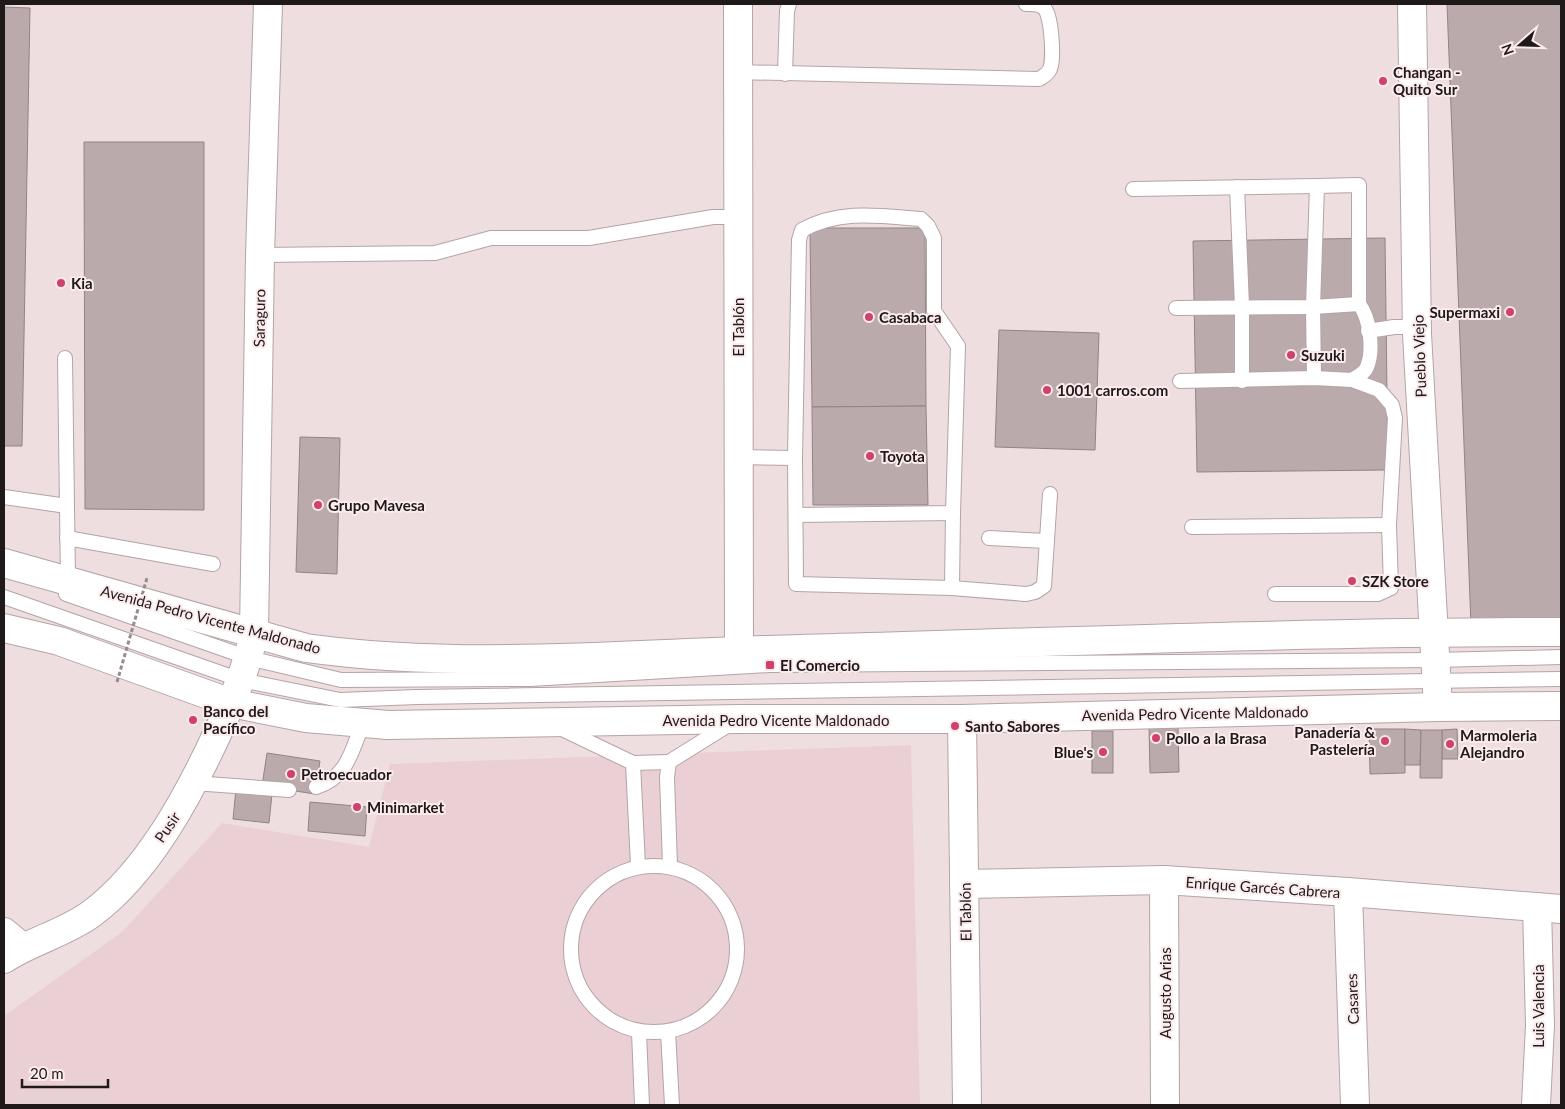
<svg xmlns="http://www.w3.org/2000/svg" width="1565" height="1109" viewBox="0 0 1565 1109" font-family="Lato,sans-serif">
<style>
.built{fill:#ead0d4}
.building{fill:#baaaac;stroke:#928385}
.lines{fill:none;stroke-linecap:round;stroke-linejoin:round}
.service-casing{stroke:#b4a4a6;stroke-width:16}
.minor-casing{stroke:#b4a4a6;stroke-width:30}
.tertiary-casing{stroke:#b4a4a6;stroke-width:30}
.secondary-casing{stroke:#b4a4a6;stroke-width:30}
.primary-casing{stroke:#b4a4a6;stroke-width:30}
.service{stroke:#fff;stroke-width:14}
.minor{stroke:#fff;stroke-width:28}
.tertiary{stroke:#fff;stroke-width:28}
.secondary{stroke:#fff;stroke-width:28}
.primary{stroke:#fff;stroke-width:28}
.path-bridge{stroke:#978b8c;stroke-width:3;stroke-dasharray:4 2.5;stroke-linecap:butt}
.poi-dot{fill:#d1426a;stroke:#fcebed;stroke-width:2}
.labels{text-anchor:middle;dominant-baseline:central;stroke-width:4;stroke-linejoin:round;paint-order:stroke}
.poi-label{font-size:15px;font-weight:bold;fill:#1f191a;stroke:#fcebed;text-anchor:start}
.street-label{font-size:15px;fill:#1f191a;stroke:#fcebed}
</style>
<rect width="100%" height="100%" fill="#efdee0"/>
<polygon class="built" points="911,745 920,1105 4,1105 4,1016 122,932 222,823 369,847 390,764"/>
<g class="building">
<polygon points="1447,4 1561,4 1561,621 1471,625"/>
<polygon points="4,7 30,8 22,446 4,446"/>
<polygon points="84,142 204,142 204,510 85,509"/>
<polygon points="810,228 925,228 926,406 812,407"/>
<polygon points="1385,238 1388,470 1197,472 1193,241"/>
<polygon points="999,330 1099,333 1095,450 995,447"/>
<polygon points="926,406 928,505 813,505 812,407"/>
<polygon points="300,437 340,438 337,574 296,572"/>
<polygon points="1149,727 1178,727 1179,772 1150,773"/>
<polygon points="1369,729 1405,729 1405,773 1370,774"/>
<polygon points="1405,729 1421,730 1420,765 1405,765"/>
<polygon points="1457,729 1458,759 1442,759 1442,730"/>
<polygon points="1421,730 1442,730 1442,778 1420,778"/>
<rect x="1092" y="731" width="21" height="42"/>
<polygon points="267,753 320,761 315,794 262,786"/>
<polygon points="236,789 272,794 269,823 233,819"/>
<polygon points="310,802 367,807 365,836 308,831"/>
</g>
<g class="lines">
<g class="service-casing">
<g id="service">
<path d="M736 72 1039 79C1044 76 1047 75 1050 69 1054 60 1052 15 1044 8 1039 3 1033 4 1026 4"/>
<polyline points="785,74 787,11 789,4"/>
<polyline points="1237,187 1242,306 1242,381"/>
<polyline points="1133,189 1317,186"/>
<polyline points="260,255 435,253 491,238 589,238 713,217 737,217"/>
<polyline points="1176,308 1313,307 1359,304"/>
<polyline points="1368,331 1394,327 1417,327"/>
<polyline points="65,358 68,580"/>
<path d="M1314 378 1313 307 1317 186 1359 185V304C1370 318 1374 350 1367 367 1365 373 1358 376 1352 380"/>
<polyline points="1180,381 1314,378 1352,380 1379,390 1392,405 1395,418 1389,525 1391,588 1378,594 1275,594"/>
<polyline points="739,457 795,458 796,584 952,588 1026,594 1035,592 1044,586 1050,494"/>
<path d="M795 458 799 240 802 230C841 209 880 216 921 219L928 226 934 238V311L958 346 953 513 796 515"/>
<polyline points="4,497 67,506"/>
<polyline points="1192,527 1389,525"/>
<polyline points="67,538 213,564"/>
<polyline points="989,538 1047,541"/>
<polyline points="952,588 953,513"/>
<polyline points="66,594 249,658 341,680 530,679 770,665 1435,660 1561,657"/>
<polyline points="4,597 241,680 340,700 417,697 1561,679"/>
<polyline points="560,728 633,763 638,866"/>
<polyline points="633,763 669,762"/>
<polyline points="193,783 289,790"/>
<path d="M316 787C348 777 352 750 363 722"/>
<circle cx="654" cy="949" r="83"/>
<polyline points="670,866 667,777 669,762 730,724"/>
<polyline points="639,1032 642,1105"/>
<polyline points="668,1032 672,1105"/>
</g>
</g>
<g class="minor-casing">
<g id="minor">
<polyline points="738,4 739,651"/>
<polyline points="962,719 967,1105"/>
<polyline points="1164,880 1165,1105"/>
<polyline points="964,884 1164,880 1348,892 1561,909"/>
<polyline points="1348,892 1355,1105"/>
<polyline points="4,932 22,947"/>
<polyline points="1536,1105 1540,1025 1537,907"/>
</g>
</g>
<g class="tertiary-casing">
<g id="tertiary">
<polyline points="1412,4 1417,334 1438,707"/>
<polyline points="254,633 260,255 268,4"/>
</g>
</g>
<g class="secondary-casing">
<path id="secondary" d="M4 959C31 941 65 933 91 914 148 872 189 795 218 732 233 699 247 668 254 633"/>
</g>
<g class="primary-casing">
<g id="primary">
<path d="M4 563 306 648C458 669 613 655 766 650 1031 643 1296 632 1561 632"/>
<polyline points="4,628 59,641 231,703 306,718 388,725 739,719 962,719 1438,707 1561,706"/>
</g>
</g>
<use href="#service" class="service"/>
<use href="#minor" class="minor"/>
<use href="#tertiary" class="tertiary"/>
<use href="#secondary" class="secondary"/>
<use href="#primary" class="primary"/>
<polyline class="path-bridge" points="117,682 147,578"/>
</g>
<g class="poi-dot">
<circle cx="1383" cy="81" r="5"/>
<circle cx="61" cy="283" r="5"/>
<circle cx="1510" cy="312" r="5"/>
<circle cx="869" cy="317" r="5"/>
<circle cx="1291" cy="355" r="5"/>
<circle cx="1047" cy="390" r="5"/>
<circle cx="870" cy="456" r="5"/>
<circle cx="318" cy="505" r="5"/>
<circle cx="1352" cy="581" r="5"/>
<rect x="765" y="660" width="10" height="10" rx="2.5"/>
<circle cx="193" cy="720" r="5"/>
<circle cx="955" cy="726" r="5"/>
<circle cx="1156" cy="738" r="5"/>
<circle cx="1385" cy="741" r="5"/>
<circle cx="1450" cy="744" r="5"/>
<circle cx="1103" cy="752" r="5"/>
<circle cx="291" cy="774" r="5"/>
<circle cx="357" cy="807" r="5"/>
</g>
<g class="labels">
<g class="poi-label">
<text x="1393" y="72">Changan -<tspan x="1393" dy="17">Quito Sur</tspan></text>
<text x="71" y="283">Kia</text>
<text x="1500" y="312" text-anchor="end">Supermaxi</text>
<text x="879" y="317">Casabaca</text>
<text x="1301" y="355">Suzuki</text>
<text x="1057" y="390">1001 carros.com</text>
<text x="880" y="456">Toyota</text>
<text x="328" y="505">Grupo Mavesa</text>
<text x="1362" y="581">SZK Store</text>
<text x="780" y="665">El Comercio</text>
<text x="203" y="711">Banco del<tspan x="203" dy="17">Pacífico</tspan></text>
<text x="965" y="726">Santo Sabores</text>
<text x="1375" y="732" text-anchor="end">Panadería &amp;<tspan x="1375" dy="17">Pastelería</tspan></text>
<text x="1460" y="735">Marmoleria<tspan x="1460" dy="17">Alejandro</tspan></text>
<text x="1166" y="738">Pollo a la Brasa</text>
<text x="1093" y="752" text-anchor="end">Blue's</text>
<text x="301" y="774">Petroecuador</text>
<text x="367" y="807">Minimarket</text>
</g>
<g class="street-label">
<text transform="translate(259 318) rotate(-89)">Saraguro</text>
<text transform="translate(738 327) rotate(-90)">El Tablón</text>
<text transform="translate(1419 356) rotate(-92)">Pueblo Viejo</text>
<text transform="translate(211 619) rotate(15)">Avenida Pedro Vicente Maldonado</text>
<text transform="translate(1195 713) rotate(-1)">Avenida Pedro Vicente Maldonado</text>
<text x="776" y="720">Avenida Pedro Vicente Maldonado</text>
<text transform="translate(167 827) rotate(-56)">Pusir</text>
<text transform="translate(1263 887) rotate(4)">Enrique Garcés Cabrera</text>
<text transform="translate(965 912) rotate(-91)">El Tablón</text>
<text transform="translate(1165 993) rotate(-90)">Augusto Arias</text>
<text transform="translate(1352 999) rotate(-92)">Casares</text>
<text transform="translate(1538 1006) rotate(-90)">Luis Valencia</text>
</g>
</g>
<rect width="1565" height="1109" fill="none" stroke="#1f191a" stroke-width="10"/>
<g transform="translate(1520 45) rotate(250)" stroke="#fcebed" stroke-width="4" paint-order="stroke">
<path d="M0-4L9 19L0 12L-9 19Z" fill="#1f191a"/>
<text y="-8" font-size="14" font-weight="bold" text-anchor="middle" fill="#1f191a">N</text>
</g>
<path d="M22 1079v8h86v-8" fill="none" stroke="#1f191a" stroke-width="2.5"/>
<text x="30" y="1079" font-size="15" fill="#1f191a" stroke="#fcebed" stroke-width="4" paint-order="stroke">20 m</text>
</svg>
